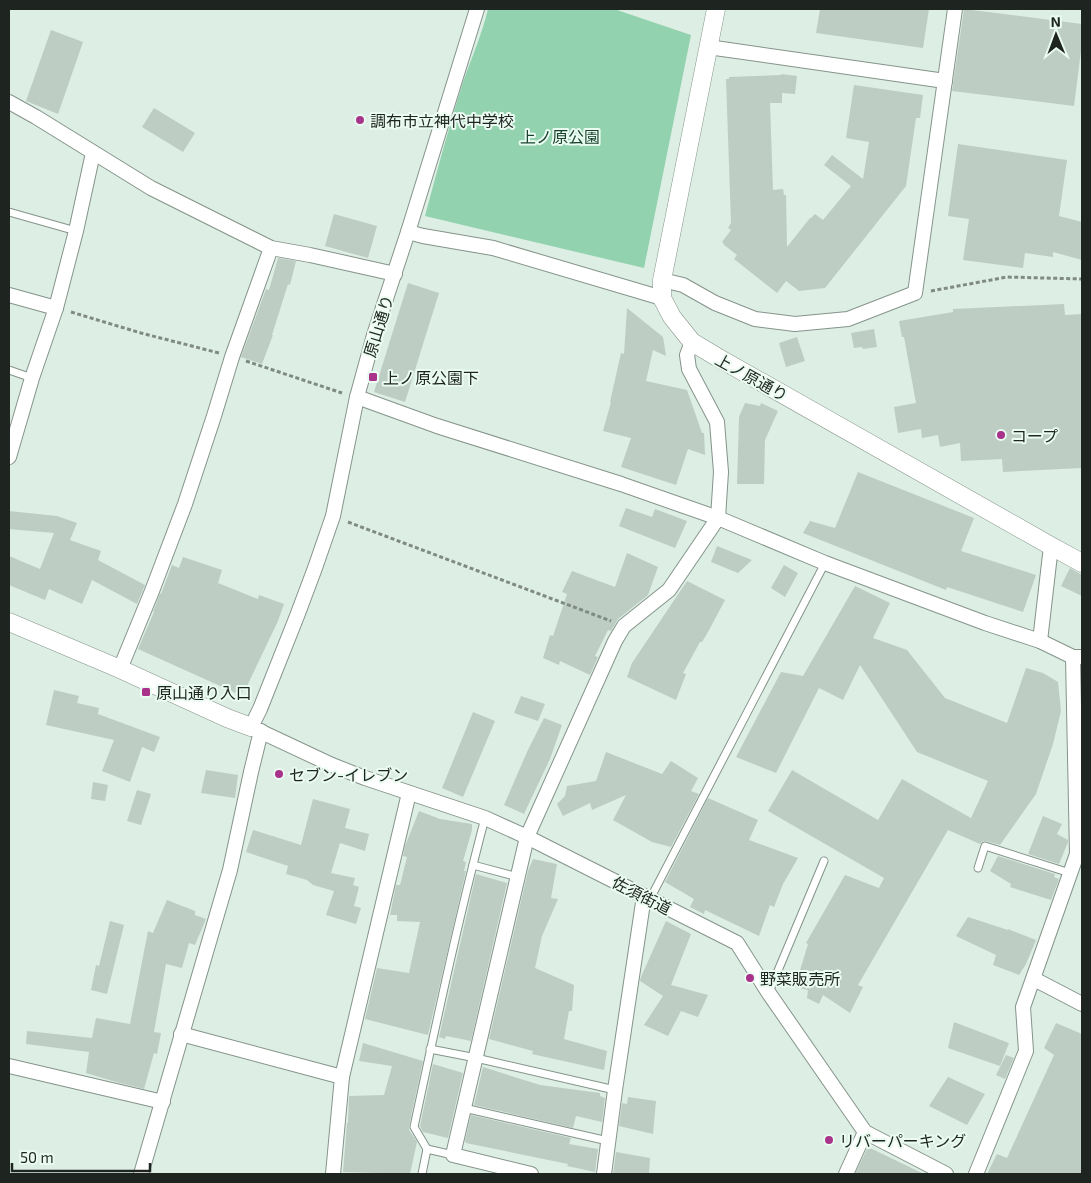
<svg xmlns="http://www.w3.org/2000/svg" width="1091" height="1183" viewBox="0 0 1091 1183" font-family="'Exo 2','Noto Sans JP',sans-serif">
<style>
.green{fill:#92d2af}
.building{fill:#bdcdc4}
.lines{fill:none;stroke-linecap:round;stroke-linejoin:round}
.service-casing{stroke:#85948b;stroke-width:9}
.minor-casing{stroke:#85948b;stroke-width:16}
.tertiary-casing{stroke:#85948b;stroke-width:19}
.path{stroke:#7f8a83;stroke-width:3;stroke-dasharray:4 2.5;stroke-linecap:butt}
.service{stroke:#fff;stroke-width:7}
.minor{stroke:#fff;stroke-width:14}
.tertiary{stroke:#fff;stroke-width:18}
.poi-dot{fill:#a9338b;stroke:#eafbf1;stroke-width:2}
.labels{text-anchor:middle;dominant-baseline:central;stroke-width:4;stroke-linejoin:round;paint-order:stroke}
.poi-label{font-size:16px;fill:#1e2420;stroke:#eafbf1;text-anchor:start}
.park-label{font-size:16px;fill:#1a432f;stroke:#eafbf1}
.street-label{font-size:16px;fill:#1e2420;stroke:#eafbf1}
</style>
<rect width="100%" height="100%" fill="#ddeee4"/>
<path class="green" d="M488 9H614L691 35 644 268 425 216C437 171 449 126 463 82 472 57 482 34 488 9Z"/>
<g class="building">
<polygon points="820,9 929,9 923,48 816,33"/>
<polygon points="964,9 1082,24 1082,43 1074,106 952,91"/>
<polygon points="51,30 83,42 58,114 26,101"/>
<polygon points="781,74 797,76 795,94 782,93 782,103 770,103 773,190 783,189 784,195 786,195 787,247 810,218 811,218 815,214 823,220 851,186 824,165 832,155 863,179 869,142 846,138 854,85 923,95 920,118 916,118 906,186 825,288 799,291 786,281 777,293 734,259 737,255 723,244 724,243 722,242 731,230 728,228 731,223 726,79 729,79 729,77 781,75"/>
<polygon points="154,108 195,133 183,152 142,127"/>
<polygon points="958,144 1067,160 1059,216 1082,222 1082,260 1053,252 1053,257 1025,253 1023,268 963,260 969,219 948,216"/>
<polygon points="334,214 377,226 368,258 325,246"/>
<polygon points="278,258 296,261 290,285 288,284 272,335 273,335 262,364 241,357 266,289 269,290"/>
<polygon points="408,283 439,293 405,402 374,392"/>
<polygon points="1064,304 1065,315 1082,314 1082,468 1003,472 1002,459 961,461 960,443 940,447 938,435 922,438 921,429 898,433 894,407 916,403 904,337 902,337 899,321 953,312 953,309"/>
<polygon points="627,308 663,337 666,356 653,350 646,381 687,390 702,433 704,433 705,455 688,449 676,485 621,467 631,438 603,431 611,402 610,402 621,353 624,354"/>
<polygon points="874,329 877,347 863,349 862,347 854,348 851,333"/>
<polygon points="797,337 805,361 786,367 779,343"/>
<polygon points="745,403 760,406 761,403 778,411 765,440 764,484 737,484 739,417"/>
<polygon points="858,472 974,518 961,551 1036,575 1023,612 947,587 946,590 803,533 810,521 835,528"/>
<polygon points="626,508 652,517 655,509 687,521 675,548 619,526"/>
<polygon points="9,511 57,516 77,523 70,540 101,551 98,560 145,585 137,604 92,580 82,604 49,589 45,600 9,585 9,556 40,569 54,533 9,529"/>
<polygon points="717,546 752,560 738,573 711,562"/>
<polygon points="627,553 658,567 648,595 618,619 611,631 608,630 595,656 598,657 590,675 560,661 559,665 543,658 550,635 553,636 567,594 562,592 572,571 615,587"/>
<polygon points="183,557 222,570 218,583 258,599 259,595 284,604 278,621 247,686 244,690 238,694 138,649 154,612 153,612 160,593 161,594 172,565 179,568"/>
<polygon points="784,565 798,573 785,597 771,588"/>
<polygon points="1070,568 1082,575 1082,596 1061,586"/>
<polygon points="687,581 725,600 708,632 702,642 700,642 683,673 686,674 676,700 627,677 632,663"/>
<polygon points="855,586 890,603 873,638 907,650 945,698 1007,723 1026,668 1043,673 1058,682 1061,711 1053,744 1036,794 1000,845 986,841 983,841 980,844 948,830 858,985 863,987 850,1013 823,995 819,1004 807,998 808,990 795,987 808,944 806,943 845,875 879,888 884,878 768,811 792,770 878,820 902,779 971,818 988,781 917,752 860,665 843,700 819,688 776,773 736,757 781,672 803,676"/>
<polygon points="54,690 79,696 77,703 99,708 98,714 160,737 154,752 142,747 130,782 102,771 114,740 46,725"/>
<polygon points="521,696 545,704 538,721 514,713"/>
<polygon points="473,712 495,721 463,797 442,788"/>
<polygon points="544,718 562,725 550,759 524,814 504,805 527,752"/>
<polygon points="606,752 662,774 671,761 698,778 691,791 699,794 671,847 652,842 613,820 626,795 592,810 590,803 563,816 557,804 565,796 567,786 596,781"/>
<polygon points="206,770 238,775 235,798 201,793"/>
<polygon points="93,782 108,785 105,801 91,799"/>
<polygon points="137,790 151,794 141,825 127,821"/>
<polygon points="708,798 758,820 749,840 798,858 783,884 774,907 770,905 759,936 705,910 704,914 690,907 694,899 665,882"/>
<polygon points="313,799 350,809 345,828 369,834 365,851 340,843 331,873 355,878 353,885 359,887 354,906 361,908 356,924 326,915 334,891 313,885 307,880 286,874 288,866 246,852 253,830 301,845"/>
<polygon points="419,811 440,819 472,824 472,830 463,861 466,862 464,871 466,871 428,1035 365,1019 377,968 409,973 420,922 397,921 397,915 390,915 396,885 400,885 407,857 403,856 405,846"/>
<polygon points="1043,816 1062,824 1057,834 1068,840 1068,842 1059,864 1028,854"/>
<polygon points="998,856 1055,874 1054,877 1059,879 1051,900 1010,887 1011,884 990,871"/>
<polygon points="533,859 557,864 551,898 558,899 542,936 535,968 574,985 572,1011 569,1011 564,1039 607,1051 604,1070 532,1054 533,1051 489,1039 528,871"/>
<polygon points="476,874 507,883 471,1041 446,1036 445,1039 439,1037"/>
<polygon points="167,900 195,911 195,915 206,919 195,945 189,943 182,968 166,964 154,1032 161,1033 157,1054 154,1053 144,1089 116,1082 86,1073 89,1052 26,1044 27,1031 92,1038 96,1018 130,1024 148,931 153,933"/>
<polygon points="968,917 1008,930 1008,929 1036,940 1026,964 1019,975 993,965 996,955 956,936"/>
<polygon points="110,921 124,925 107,994 91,990 96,965 99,966"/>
<polygon points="666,921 691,934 671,985 708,995 698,1017 681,1011 668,1036 644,1025 663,996 640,981 641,977"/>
<polygon points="954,1022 1009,1043 1000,1066 948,1048"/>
<polygon points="1056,1023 1082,1034 1082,1174 987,1174 997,1154 1007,1158 1054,1055 1044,1048"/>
<polygon points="363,1043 423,1061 409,1126 409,1130 417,1142 410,1174 379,1174 380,1173 343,1172 347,1123 348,1123 349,1096 384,1095 392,1066 359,1061"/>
<polygon points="1006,1055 1014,1058 1005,1079 996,1075"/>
<polygon points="433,1064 463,1073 448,1138 423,1132 420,1126"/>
<polygon points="483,1067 540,1085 600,1093 600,1096 605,1098 602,1122 576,1116 573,1128 474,1105"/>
<polygon points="948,1077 985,1094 967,1125 929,1106"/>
<polygon points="628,1097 656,1101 653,1134 619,1126 622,1103 627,1104"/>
<polygon points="471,1115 571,1138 569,1144 598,1149 595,1172 567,1166 568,1164 466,1143 465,1141"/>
<polygon points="868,1147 924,1174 855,1174"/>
<polygon points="616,1152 650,1158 649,1174 613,1174"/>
</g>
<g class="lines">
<g class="service-casing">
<g id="service">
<polyline points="9,212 76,231"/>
<polyline points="9,370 32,378"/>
<polyline points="473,865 518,877"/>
<polyline points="978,868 985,846 1070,873"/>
<polyline points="650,899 825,563"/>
<polyline points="769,992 824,861"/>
<polyline points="430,1049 476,1058 615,1090"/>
<polyline points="464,1108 608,1141"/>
<path d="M427 1149 414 1127C436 1024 458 920 485 818"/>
<polyline points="422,1174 427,1149 453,1155"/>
</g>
</g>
<g class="minor-casing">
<g id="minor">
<polyline points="477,9 408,232 374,335 357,397 333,516 315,568 297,616 260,709 251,727 332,765 365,778 485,818 527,837 737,943 768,992 865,1132 946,1174"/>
<polyline points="708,47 945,81"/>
<polyline points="9,102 36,117 151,188 271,248 310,255 395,274"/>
<polyline points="408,232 423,236 493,248 662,298"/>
<polyline points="662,280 683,285 715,303 755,319 795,324 848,319 915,293 955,9"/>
<polyline points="9,295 56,308"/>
<polyline points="357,397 437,426 621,484 718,518 825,563 985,623 1040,641 1073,657 1082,657"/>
<polyline points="9,457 32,378 56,308 76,231 93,153"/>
<polyline points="1040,641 1051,546"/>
<polyline points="120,669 152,591 185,504 214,416 232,357 271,248"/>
<polyline points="1034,979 1082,1004"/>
<polyline points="181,1034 342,1077"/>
<polyline points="9,1066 163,1102"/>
<polyline points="141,1174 230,870 251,772 261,731"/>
<polyline points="333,1174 342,1077 409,793"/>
<polyline points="531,1174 453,1155 527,837 615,641 624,626 669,590 718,518 721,472 717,422 689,369 687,355 692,342"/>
<polyline points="604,1174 615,1090 644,896"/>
<polyline points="846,1174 865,1132"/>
<polyline points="976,1174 1026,1051 1023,1007 1077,854 1073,657"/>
</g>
</g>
<g class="tertiary-casing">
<g id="tertiary">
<polyline points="716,9 662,280 662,298 672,317 692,342 717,357 1051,546 1082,563"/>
<polyline points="9,622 120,669 227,718 251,727"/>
</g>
</g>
<g class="path">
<polyline points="931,291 1007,277 1082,279"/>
<polyline points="71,312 141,333 219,353"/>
<polyline points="246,361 342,393"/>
<polyline points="348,522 611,621"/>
</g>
<use href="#service" class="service"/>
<use href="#minor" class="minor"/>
<use href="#tertiary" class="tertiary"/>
</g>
<g class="poi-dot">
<circle cx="360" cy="120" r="5"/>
<rect x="368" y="372" width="10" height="10" rx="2.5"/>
<circle cx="1001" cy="435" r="5"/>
<rect x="141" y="687" width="10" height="10" rx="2.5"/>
<circle cx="279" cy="774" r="5"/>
<circle cx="750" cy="978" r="5"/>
<circle cx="829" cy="1140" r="5"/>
</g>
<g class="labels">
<g class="poi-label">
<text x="370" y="120">調布市立神代中学校</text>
<text x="383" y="377">上ノ原公園下</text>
<text x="1011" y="435">コープ</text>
<text x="156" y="692">原山通り入口</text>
<text x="289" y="774">セブン-イレブン</text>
<text x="760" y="978">野菜販売所</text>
<text x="839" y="1140">リバーパーキング</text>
</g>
<g class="park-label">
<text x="560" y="136">上ノ原公園</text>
</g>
<g class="street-label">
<text transform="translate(378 326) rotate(-73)">原山通り</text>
<text transform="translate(752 377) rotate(29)">上ノ原通り</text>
<text transform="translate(642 895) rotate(27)">佐須街道</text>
</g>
</g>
<rect width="1091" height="1183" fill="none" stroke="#1e2420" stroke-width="20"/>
<g transform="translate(1056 35) rotate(359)" stroke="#eafbf1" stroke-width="4" paint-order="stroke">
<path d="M0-4L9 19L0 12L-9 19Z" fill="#1e2420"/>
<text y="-8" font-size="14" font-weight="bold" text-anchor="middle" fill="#1e2420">N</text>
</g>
<path d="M12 1163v8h138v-8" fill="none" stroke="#1e2420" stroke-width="2.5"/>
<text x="20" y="1163" font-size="15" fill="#1e2420" stroke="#eafbf1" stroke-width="4" paint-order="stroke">50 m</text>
</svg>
